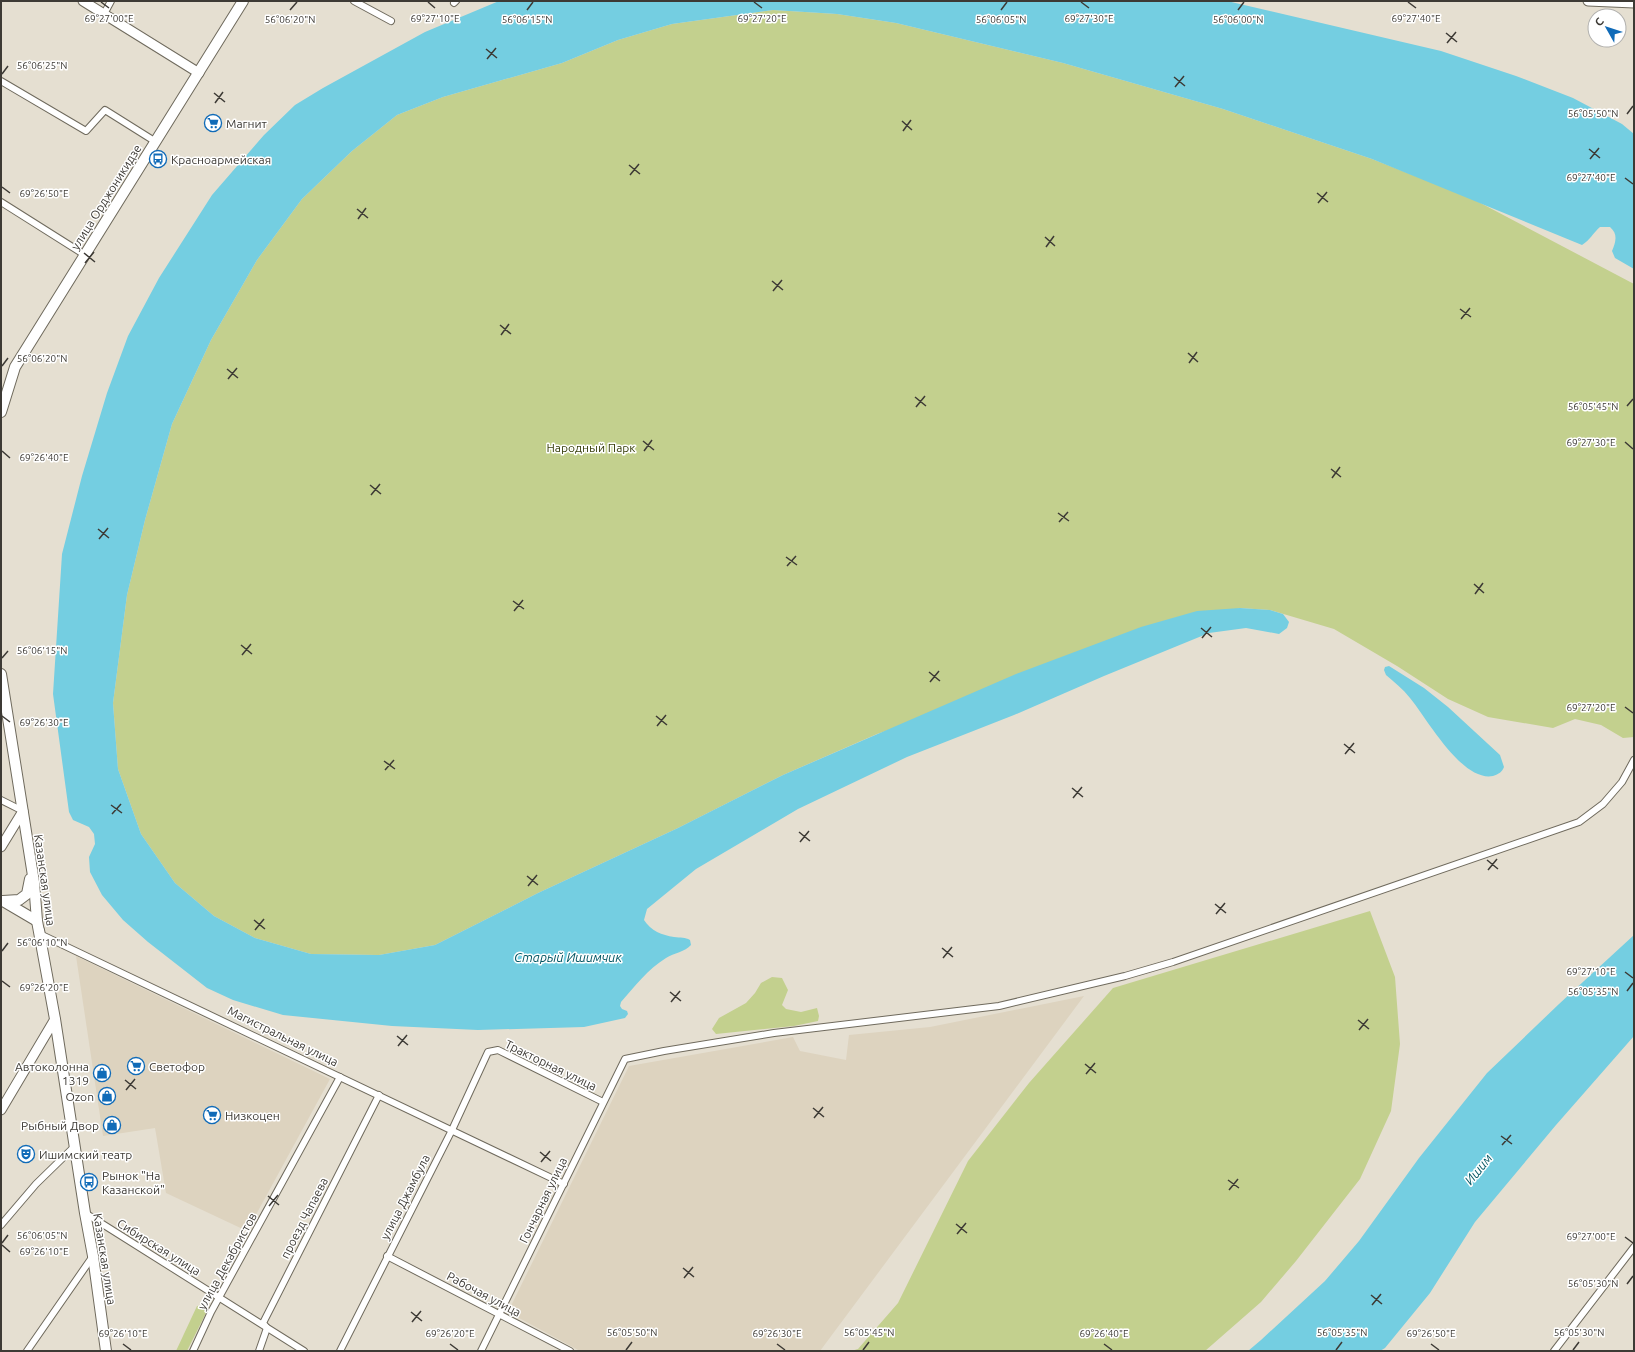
<svg xmlns="http://www.w3.org/2000/svg" width="1635" height="1352" viewBox="0 0 1635 1352" font-family="Ubuntu,sans-serif">
<style>
.built{fill:#ddd3bf}
.green{fill:#c3d08e}
.water{fill:#74cee1}
.lines{fill:none;stroke-linecap:round;stroke-linejoin:round}
.street-casing{stroke:#6f6a5d;stroke-width:8}
.secondary-casing{stroke:#6f6a5d;stroke-width:11}
.primary-casing{stroke:#6f6a5d;stroke-width:12}
.street{stroke:#fff;stroke-width:6}
.secondary{stroke:#fff;stroke-width:9}
.primary{stroke:#fff;stroke-width:10}
.ticks{fill:none;stroke:#3d3a35;stroke-width:1.5}
.labels{text-anchor:middle;dominant-baseline:central;stroke-width:3;stroke-linejoin:round;paint-order:stroke}
.poi-label{font-size:12px;fill:#3d3a35;stroke:#fff;text-anchor:start}
.street-label{font-size:12px;fill:#3d3a35;stroke:#fff}
.park-label{font-size:12px;fill:#363d0a;stroke:#fff}
.water-label{font-size:13px;font-style:italic;fill:#045764;stroke:#fff}
.ticks-label{font-size:10px;text-anchor:middle;fill:#3d3a35;stroke:#fff;stroke-width:3;stroke-linejoin:round;paint-order:stroke}
</style>
<rect width="100%" height="100%" fill="#e5dfd1"/>
<g class="built">
<polygon points="76,956 330,1079 247,1231 166,1193 155,1128 103,1136"/>
<polygon points="1084,996 820,1351 580,1351 508,1312 629,1066 793,1037 800,1051 846,1060 849,1035 930,1027"/>
</g>
<g class="green">
<polygon points="773,10 837,14 896,23 1063,63 1223,109 1372,159 1471,198 1634,284 1634,737 1623,738 1601,725 1575,719 1553,728 1488,717 1448,699 1397,666 1334,629 1270,610 1240,608 877,734 783,775 678,828 538,893 435,945 379,955 311,954 255,938 214,916 175,883 141,834 118,769 113,703 127,595 145,520 172,424 211,340 257,260 302,199 352,151 397,115 443,97 562,63 618,40 672,24"/>
<polygon points="1370,911 1395,977 1400,1044 1391,1111 1360,1179 1296,1261 1261,1302 1205,1351 851,1351 858,1349 898,1303 968,1161 1029,1083 1113,988"/>
<polygon points="772,977 782,978 788,990 782,1005 786,1009 801,1012 817,1008 819,1016 818,1021 794,1026 716,1034 712,1029 719,1018 746,1003 755,993 761,983"/>
<polygon points="205,1305 208,1309 187,1351 176,1351 197,1306"/>
</g>
<g class="water">
<path d="M499 1H1227L1441 51 1516 76 1573 98 1622 124 1634 134V269L1615 258 1612 251C1616 241 1618 234 1610 227H1600C1593 233 1590 240 1582 245L1372 159 1223 109 1063 63 896 23 837 14 773 10 672 24 618 40 562 63 443 97 397 115 352 151 302 199 257 260 211 340 172 424 145 520 127 595 113 703 118 769 141 834 175 883 214 916 255 938 311 954 379 955 435 945 538 893 678 828 783 775 1016 674 1141 627 1197 611 1240 608 1270 610 1283 614 1289 622 1287 628 1279 634 1246 628 1209 633 1104 676 1014 715 907 757 798 809 696 869 647 909 644 920C651 931 662 935 674 937 681 938 685 937 690 940L691 945C685 952 674 953 666 958 648 969 635 986 621 1002L620 1006 622 1009 627 1011 628 1014 625 1018 584 1027 478 1030 392 1026 283 1015 233 1000 207 988 148 942 123 920 102 895 90 872 89 857 95 844 94 834 89 827 73 820 69 812 53 694 62 554 82 476 107 393 128 336 159 278 212 195 264 135 295 105 323 88 425 32Z"/>
<path d="M1389 666 1424 688 1448 707 1500 755 1504 767C1502 772 1499 774 1493 776 1462 782 1428 720 1410 698 1403 689 1394 682 1386 675L1384 670 1385 667Z"/>
<polygon points="1634,935 1634,1036 1556,1125 1475,1222 1430,1293 1385,1348 1380,1351 1248,1351 1261,1340 1325,1281 1359,1241 1419,1158 1487,1073 1559,1004"/>
</g>
<g class="lines">
<g class="street-casing">
<g id="street">
<polyline points="354,1 391,21"/>
<polyline points="454,3 456,1"/>
<polyline points="104,14 111,1"/>
<polyline points="1,81 86,131 105,110 156,142"/>
<polyline points="1,202 85,255"/>
<polyline points="1,800 23,811"/>
<polyline points="41,930 42,935 564,1184"/>
<polyline points="85,1213 304,1351"/>
<polyline points="1,1225 36,1184 75,1146"/>
<polyline points="387,1256 570,1351"/>
<polyline points="27,1351 93,1256"/>
<polyline points="193,1351 211,1312 340,1077"/>
<polyline points="259,1351 267,1328 263,1323 379,1095"/>
<polyline points="340,1351 452,1130 488,1052 498,1050 603,1102"/>
<polyline points="481,1351 625,1059 664,1051 774,1033 999,1006 1125,976 1173,962 1579,822 1603,804 1622,782 1634,760"/>
<polyline points="1554,1351 1634,1247"/>
</g>
</g>
<g class="secondary-casing">
<g id="secondary">
<polyline points="83,1 199,73"/>
<polyline points="1588,1 1634,3"/>
<polyline points="1,847 23,811"/>
<polyline points="1,1110 55,1019"/>
</g>
</g>
<g class="primary-casing">
<g id="primary">
<polyline points="1,412 15,367 243,1"/>
<polyline points="1,674 34,882 37,921 55,1019 85,1213 93,1256 106,1351"/>
<polyline points="3,901 19,900 27,894 30,879"/>
<polyline points="3,901 37,921"/>
</g>
</g>
<use href="#street" class="street"/>
<use href="#secondary" class="secondary"/>
<use href="#primary" class="primary"/>
</g>
<path class="ticks" d="M101 2 109 8M428 2 435 8M754 2 762 8M1081 2 1089 8M1408 2 1416 8M290 10 297 2M527 10 533 2M1001 10 1007 2M1238 10 1244 2M1446 33 1457 42M1447 43 1456 32M486 49 497 58M487 59 496 48M2 74 8 66M1174 77 1185 86M1175 87 1184 76M214 93 225 102M215 103 223 92M1627 114 1633 106M902 121 912 130M903 131 911 120M1589 149 1600 158M1590 159 1599 148M629 165 640 174M630 175 639 164M1625 178 1633 184M2 187 10 193M1317 193 1328 202M1318 203 1327 192M357 209 368 218M358 219 366 208M1045 237 1055 246M1046 247 1054 236M84 253 95 262M85 263 94 252M772 281 783 290M773 291 782 280M1460 309 1471 317M1461 319 1470 308M500 325 511 334M501 335 509 324M1188 353 1198 362M1189 363 1197 352M2 366 8 358M227 369 238 378M228 379 237 368M915 397 926 406M1627 406 1633 399M916 407 925 396M643 441 654 450M1625 442 1633 449M2 451 10 458M644 451 652 440M1331 469 1341 477M1332 478 1340 467M370 485 381 494M371 495 380 484M1058 513 1069 521M1059 522 1068 512M98 529 109 538M99 539 108 528M786 557 797 565M787 566 796 556M1474 584 1484 593M1475 594 1483 583M513 601 524 609M514 611 523 600M1201 628 1212 637M1202 638 1211 627M241 645 252 654M242 655 251 644M2 658 8 651M929 672 940 681M930 682 939 671M1625 707 1633 713M2 716 10 722M656 716 667 725M657 726 666 715M1344 744 1355 753M1345 754 1354 743M384 761 395 769M385 770 394 760M1072 788 1083 797M1073 798 1082 787M111 805 122 813M112 814 121 804M799 832 810 841M800 842 809 831M1487 860 1498 869M1488 870 1497 859M527 876 538 885M528 886 537 875M1215 904 1226 913M1216 914 1225 903M254 920 265 929M255 930 264 919M942 948 953 957M2 951 8 943M943 958 952 947M1625 972 1633 978M2 981 10 987M1627 991 1633 983M670 992 681 1001M671 1002 680 991M1358 1020 1369 1029M1359 1030 1368 1019M397 1036 408 1045M398 1046 407 1035M1085 1064 1096 1073M1086 1074 1095 1063M125 1080 136 1089M126 1090 135 1079M813 1108 824 1117M814 1118 823 1107M1501 1136 1512 1144M1502 1145 1511 1135M540 1152 551 1161M541 1162 550 1151M1228 1180 1239 1188M1229 1190 1238 1179M268 1196 279 1205M269 1206 278 1195M956 1224 967 1233M957 1234 966 1223M1625 1237 1633 1243M2 1243 8 1235M2 1245 10 1252M683 1268 694 1277M684 1278 693 1267M1627 1284 1633 1276M1371 1295 1382 1304M1372 1305 1381 1294M411 1312 422 1321M412 1322 421 1311M123 1344 131 1350M450 1344 458 1350M777 1344 785 1350M1104 1344 1112 1350M1431 1344 1439 1350M626 1350 632 1342M863 1350 869 1342M1336 1350 1342 1342M1573 1350 1579 1342"/>
<defs>
<g id="supermarket-ring" transform="scale(0.9)"><circle r="9.5" fill="#fff" stroke="#106bb8" stroke-width="1.5"/><path d="M-6-5.5h2.5l.6 2H6L4.5 2H-2.5L-4.4-4H-6ZM-1.5 3.2a1.3 1.3 0 1 0 .1 0ZM3 3.2a1.3 1.3 0 1 0 .1 0Z" fill="#106bb8"/></g>
<g id="bus-ring" transform="scale(0.9)"><circle r="9.5" fill="#fff" stroke="#106bb8" stroke-width="1.5"/><path d="M-5-6H5V4H4V6H2V4H-2V6H-4V4H-5ZM-3.5-4V0h7V-4ZM-3.5 1.2v1.5H-2V1.2ZM2 1.2v1.5H3.5V1.2Z" fill="#106bb8"/></g>
<g id="shop-ring" transform="scale(0.9)"><circle r="9.5" fill="#fff" stroke="#106bb8" stroke-width="1.5"/><path d="M-5-2.5h2.3a2.7 3.5 0 0 1 5.4 0H5L5.5 6h-11ZM-1.5-2.5h3a1.5 2.3 0 0 0-3 0Z" fill="#106bb8"/></g>
<g id="theatre-ring" transform="scale(0.9)"><circle r="9.5" fill="#fff" stroke="#106bb8" stroke-width="1.5"/><path d="M-5-5.5Q0-4 5-5.5V0Q5 5 0 6Q-5 5-5 0ZM-3.3-2.5H-1v1.5H-3.3ZM1-2.5H3.3v1.5H1ZM-2.8 1Q0 5.5 2.8 1Z" fill="#106bb8"/></g>
</defs>
<g fill-rule="evenodd">
<use href="#supermarket-ring" x="213" y="123"/>
<use href="#bus-ring" x="158" y="159"/>
<use href="#supermarket-ring" x="136" y="1066"/>
<use href="#shop-ring" x="102" y="1073"/>
<use href="#shop-ring" x="107" y="1096"/>
<use href="#supermarket-ring" x="212" y="1115"/>
<use href="#shop-ring" x="112" y="1125"/>
<use href="#theatre-ring" x="26" y="1154"/>
<use href="#bus-ring" x="89" y="1182"/>
</g>
<g class="labels">
<g class="poi-label">
<text x="226" y="123">Магнит</text>
<text x="171" y="159">Красноармейская</text>
<text x="89" y="1066" text-anchor="end">Автоколонна<tspan x="89" dy="14">1319</tspan></text>
<text x="149" y="1066">Светофор</text>
<text x="94" y="1096" text-anchor="end">Ozon</text>
<text x="225" y="1115">Низкоцен</text>
<text x="99" y="1125" text-anchor="end">Рыбный Двор</text>
<text x="39" y="1154">Ишимский театр</text>
<text x="102" y="1175">Рынок "На<tspan x="102" dy="14">Казанской"</tspan></text>
</g>
<g class="street-label">
<text transform="translate(106 197) rotate(-58)">улица Орджоникидзе</text>
<text transform="translate(45 880) rotate(82)">Казанская улица</text>
<text transform="translate(283 1036) rotate(26)">Магистральная улица</text>
<text transform="translate(551 1065) rotate(26)">Тракторная улица</text>
<text transform="translate(405 1197) rotate(-63)">улица Джамбула</text>
<text transform="translate(543 1200) rotate(-64)">Гончарная улица</text>
<text transform="translate(304 1218) rotate(-63)">проезд Чапаева</text>
<text transform="translate(159 1247) rotate(32)">Сибирская улица</text>
<text transform="translate(105 1259) rotate(81)">Казанская улица</text>
<text transform="translate(227 1261) rotate(-61)">улица Декабристов</text>
<text transform="translate(484 1294) rotate(28)">Рабочая улица</text>
</g>
<g class="park-label">
<text x="591" y="447">Народный Парк</text>
</g>
<g class="water-label">
<text x="568" y="957">Старый Ишимчик</text>
<text transform="translate(1478 1169) rotate(-51)">Ишим</text>
</g>
</g>
<g class="ticks-label">
<text x="109" y="22">69°27'00"E</text>
<text x="435" y="22">69°27'10"E</text>
<text x="762" y="22">69°27'20"E</text>
<text x="1089" y="22">69°27'30"E</text>
<text x="1416" y="22">69°27'40"E</text>
<text x="290" y="23">56°06'20"N</text>
<text x="527" y="23">56°06'15"N</text>
<text x="1001" y="23">56°06'05"N</text>
<text x="1238" y="23">56°06'00"N</text>
<text x="42" y="69">56°06'25"N</text>
<text x="1593" y="117">56°05'50"N</text>
<text x="1591" y="181">69°27'40"E</text>
<text x="44" y="197">69°26'50"E</text>
<text x="42" y="362">56°06'20"N</text>
<text x="1593" y="410">56°05'45"N</text>
<text x="1591" y="446">69°27'30"E</text>
<text x="44" y="461">69°26'40"E</text>
<text x="42" y="654">56°06'15"N</text>
<text x="1591" y="711">69°27'20"E</text>
<text x="44" y="726">69°26'30"E</text>
<text x="42" y="946">56°06'10"N</text>
<text x="1591" y="975">69°27'10"E</text>
<text x="44" y="991">69°26'20"E</text>
<text x="1593" y="995">56°05'35"N</text>
<text x="42" y="1239">56°06'05"N</text>
<text x="1591" y="1240">69°27'00"E</text>
<text x="44" y="1255">69°26'10"E</text>
<text x="1593" y="1287">56°05'30"N</text>
<text x="632" y="1336">56°05'50"N</text>
<text x="869" y="1336">56°05'45"N</text>
<text x="1342" y="1336">56°05'35"N</text>
<text x="1579" y="1336">56°05'30"N</text>
<text x="123" y="1337">69°26'10"E</text>
<text x="450" y="1337">69°26'20"E</text>
<text x="777" y="1337">69°26'30"E</text>
<text x="1104" y="1337">69°26'40"E</text>
<text x="1431" y="1337">69°26'50"E</text>
</g>
<rect width="1635" height="1352" fill="none" stroke="#3d3a35" stroke-width="4"/>
<g transform="translate(1607 28) rotate(309)"><circle r="19" fill="#ffffff" stroke="#b1b0ae"/>
<path d="M0-3L7 15L0 10L-7 15Z" fill="#106bb8"/>
<text y="-6" font-size="11" font-weight="bold" text-anchor="middle" fill="#3d3a35">С</text>
</g>
</svg>
